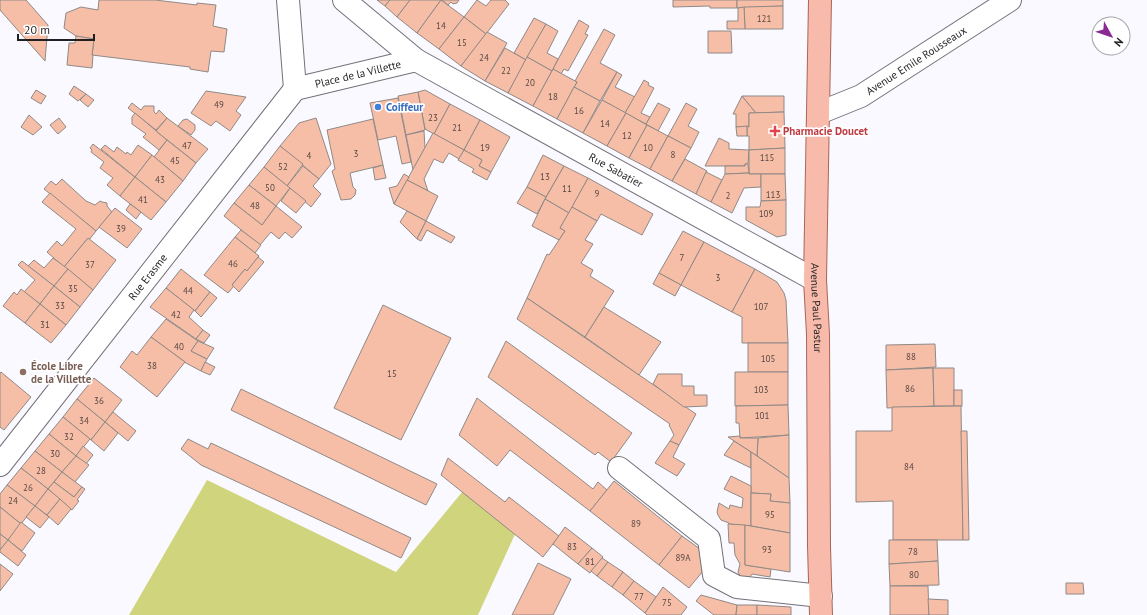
<svg xmlns="http://www.w3.org/2000/svg" width="1147" height="615" viewBox="0 0 1147 615" font-family="'PT Sans',sans-serif">
<style>
.green{fill:#d0d57d}
.building{fill:#f7bea7;stroke:#908986}
.lines{fill:none;stroke-linecap:round;stroke-linejoin:round}
.minor-casing{stroke:#747279;stroke-width:24}
.major-casing{stroke:#a96657;stroke-width:24}
.minor{stroke:#fff;stroke-width:22}
.major{stroke:#f8bbab;stroke-width:22}
.shop-dot{fill:#3f7fe0;stroke:#fff;stroke-width:1.5}
.health-dot{fill:#e0444e;stroke:#fff;stroke-width:1.5}
.education-dot{fill:#8d6e63;stroke:#fff;stroke-width:1.5}
.labels{text-anchor:middle;dominant-baseline:central;stroke-width:3.5;stroke-linejoin:round;paint-order:stroke}
.number-label{font-size:9px;fill:#564743}
.street-label{font-size:11px;fill:#201f22;stroke:#fff}
.shop-label{font-size:11px;font-weight:bold;fill:#366cbe;stroke:#fff;text-anchor:start}
.health-label{font-size:11px;font-weight:bold;fill:#be3a42;stroke:#fff;text-anchor:start}
.education-label{font-size:11px;font-weight:bold;fill:#785e54;stroke:#fff;text-anchor:start}
</style>
<rect width="100%" height="100%" fill="#faf9ff"/>
<polygon class="green" points="207,480 396,572 463,491 517,530 478,615 129,615"/>
<g class="building">
<polygon points="0,0 26,0 48,25 45,61 0,10"/>
<polygon points="99,0 155,0 197,5 197,3 216,5 213,26 227,29 224,52 211,51 208,72 190,69 190,67 92,55 94,39 76,36 64,28 66,13 81,7 98,10"/>
<polygon points="377,0 390,0 385,6"/>
<polygon points="390,0 410,0 397,17 385,6"/>
<polygon points="410,0 441,0 417,33 397,17"/>
<polygon points="441,0 464,17 439,49 417,33"/>
<polygon points="442,0 459,0 457,3 453,4 451,2 448,5"/>
<polygon points="477,0 486,6 491,0 505,0 509,4 486,34 464,17"/>
<polygon points="673,0 737,0 737,8 710,8 710,6 673,7"/>
<polygon points="737,0 783,0 783,6 737,8"/>
<polygon points="783,6 783,29 745,29 744,7"/>
<polygon points="744,7 745,29 727,29 727,21 738,21 738,8"/>
<polygon points="464,17 486,34 461,66 439,49"/>
<polygon points="534,18 546,24 526,60 514,53"/>
<polygon points="579,20 589,26 585,34 588,35 568,71 564,69 561,74 553,69"/>
<polygon points="546,24 558,31 547,53 558,59 552,71 527,57"/>
<polygon points="604,29 615,35 600,63 617,72 600,101 574,87 577,82 575,81"/>
<polygon points="708,31 731,31 732,53 708,53"/>
<polygon points="487,32 507,43 485,81 461,66"/>
<polygon points="76,36 94,39 92,55 93,55 92,68 67,65 69,43 75,43"/>
<polygon points="505,48 526,60 508,93 485,81"/>
<polygon points="527,57 552,71 533,106 508,93"/>
<polygon points="553,69 577,82 557,119 533,106"/>
<polygon points="617,72 622,75 615,87 635,97 625,113 602,100"/>
<polygon points="644,80 649,83 648,85 654,88 641,113 650,117 646,124 625,113"/>
<polygon points="74,86 86,94 78,101 69,94"/>
<polygon points="574,87 600,101 583,133 557,119"/>
<polygon points="36,90 46,96 41,104 31,98"/>
<polygon points="425,90 450,104 434,134 425,129 418,92"/>
<polygon points="206,91 246,97 236,111 241,115 230,131 216,121 211,126 191,113"/>
<polygon points="418,92 425,130 406,135 398,96"/>
<polygon points="86,94 94,100 88,107 80,100"/>
<polygon points="742,96 756,113 749,113 749,127 736,127 736,114 733,114"/>
<polygon points="742,96 784,96 784,112 756,113"/>
<polygon points="398,98 411,162 402,164 396,136 378,140 370,103"/>
<polygon points="602,100 626,113 607,146 583,133"/>
<polygon points="132,103 141,110 144,106 154,106 154,112 156,114 159,110 167,118 156,130 128,108"/>
<polygon points="658,103 670,109 658,131 646,124"/>
<polygon points="686,103 697,109 688,126 699,132 691,148 668,136"/>
<polygon points="450,104 480,120 464,150 434,134"/>
<polygon points="784,112 785,148 749,150 749,136 747,136 747,126 749,127 749,113"/>
<polygon points="135,113 167,140 159,150 143,137 146,134 132,124 132,117"/>
<polygon points="626,113 647,125 629,158 607,146"/>
<polygon points="29,115 42,127 33,135 21,127"/>
<polygon points="59,118 66,127 58,134 50,125"/>
<polygon points="167,118 208,149 196,163 156,131"/>
<polygon points="316,118 331,164 319,179 280,146 299,123"/>
<polygon points="187,119 195,125 195,130 191,135 178,126 183,120"/>
<polygon points="373,119 383,165 350,173 353,187 356,190 355,195 351,199 341,200 332,171 335,169 327,130"/>
<polygon points="480,120 510,137 491,172 479,166 482,160 464,150"/>
<polygon points="647,125 668,136 650,169 629,158"/>
<polygon points="747,126 747,136 737,136 736,127"/>
<polygon points="424,131 425,148 413,170 406,135"/>
<polygon points="433,133 464,150 459,159 449,153 443,163 434,159 424,179 428,191 407,180"/>
<polygon points="668,136 691,148 672,181 650,169"/>
<polygon points="719,138 729,143 729,149 749,150 748,164 745,164 745,166 705,166"/>
<polygon points="167,140 196,163 183,181 154,157"/>
<polygon points="93,144 135,177 120,196 107,185 113,178 100,168 104,162 91,152 92,150 90,148"/>
<polygon points="105,145 114,152 117,147 126,154 127,152 131,155 138,145 152,155 135,177 101,149"/>
<polygon points="280,146 303,164 287,186 264,167"/>
<polygon points="785,148 785,174 749,174 749,150"/>
<polygon points="464,150 482,160 479,166 491,172 487,180 472,172 474,169 458,160"/>
<polygon points="152,155 183,181 166,202 135,177"/>
<polygon points="543,155 564,166 546,197 527,187"/>
<polygon points="685,159 707,171 696,194 672,181"/>
<polygon points="745,164 748,164 749,173 725,174 725,166 745,166"/>
<polygon points="383,165 386,178 375,180 373,168"/>
<polygon points="303,166 319,179 313,186 321,194 311,207 287,186"/>
<polygon points="564,166 588,178 569,213 545,199"/>
<polygon points="264,167 290,188 276,206 249,185"/>
<polygon points="706,172 722,180 711,202 696,194"/>
<polygon points="749,173 749,174 761,174 761,187 744,188 732,213 711,202 725,174"/>
<polygon points="404,174 409,177 394,204 389,188 397,186"/>
<polygon points="761,174 785,174 786,200 761,201"/>
<polygon points="135,177 166,202 151,220 120,196"/>
<polygon points="588,178 653,214 642,235 601,214 597,221 572,207"/>
<polygon points="62,179 86,201 95,205 100,201 102,202 107,203 107,206 112,212 96,231 44,189 51,181 56,185"/>
<polygon points="407,180 438,196 426,221 394,204"/>
<polygon points="249,185 276,206 262,225 234,203"/>
<polygon points="527,187 546,197 537,214 517,203"/>
<polygon points="290,188 306,201 296,213 281,201"/>
<polygon points="50,193 96,231 89,240 88,238 64,267 47,252 57,241 62,246 76,229 42,202"/>
<polygon points="545,199 569,213 560,228 565,231 559,240 532,226"/>
<polygon points="786,200 786,235 777,237 746,220 746,207 760,207 761,201"/>
<polygon points="234,203 262,225 276,206 302,227 292,238 285,232 279,239 271,232 260,245 224,216"/>
<polygon points="130,204 141,212 136,219 126,210"/>
<polygon points="572,207 597,221 585,240 593,244 581,263 593,270 590,276 614,291 585,337 527,298 547,254 549,255 565,231 560,228"/>
<polygon points="115,208 142,229 127,248 99,227"/>
<polygon points="407,211 426,221 417,239 400,222"/>
<polygon points="426,221 455,237 451,243 427,230 421,241 417,239"/>
<polygon points="241,230 261,245 255,253 235,237"/>
<polygon points="683,231 704,242 681,285 659,273"/>
<polygon points="235,237 259,256 247,271 245,269 232,285 234,286 228,293 204,275"/>
<polygon points="88,238 116,260 93,290 64,267"/>
<polygon points="704,242 755,269 732,312 681,285"/>
<polygon points="258,257 264,262 239,292 232,285 245,269 247,271"/>
<polygon points="53,258 68,269 54,286 28,266 34,260 44,268"/>
<polygon points="22,261 54,286 40,304 24,292 35,280 18,265"/>
<polygon points="68,269 93,290 80,307 54,286"/>
<polygon points="181,269 210,292 195,311 166,288"/>
<polygon points="755,269 777,282 784,293 786,300 788,343 742,343 742,317 732,312"/>
<polygon points="659,273 681,285 675,296 653,284"/>
<polygon points="54,286 80,307 66,325 40,304"/>
<polygon points="166,288 194,310 189,317 203,330 196,339 150,307"/>
<polygon points="21,289 40,304 25,323 3,306 14,292 17,295"/>
<polygon points="210,292 217,298 201,317 195,311"/>
<polygon points="527,298 696,414 679,445 670,441 674,435 669,425 670,424 517,319"/>
<polygon points="40,304 66,325 51,343 25,323"/>
<polygon points="383,305 451,338 401,440 334,408"/>
<polygon points="604,307 661,342 639,375 585,337"/>
<polygon points="166,319 198,341 191,351 207,359 201,371 184,362 185,362 151,337"/>
<polygon points="203,330 210,335 204,343 196,339"/>
<polygon points="151,337 185,362 157,397 120,367 132,351 137,355"/>
<polygon points="198,341 214,348 207,359 191,351"/>
<polygon points="506,341 632,433 611,462 598,452 595,455 488,377"/>
<rect x="748" y="343" width="40" height="29"/>
<polygon points="935,344 936,367 886,370 886,345"/>
<polygon points="205,362 215,367 210,375 201,371"/>
<polygon points="933,368 934,406 887,408 886,370"/>
<polygon points="933,368 954,368 954,406 934,406"/>
<polygon points="1,372 31,397 4,430 0,427 0,373"/>
<polygon points="735,372 788,372 788,405 735,406"/>
<polygon points="658,374 682,374 682,386 694,386 694,395 707,395 707,406 684,407 653,384"/>
<polygon points="94,378 122,400 105,422 77,399"/>
<polygon points="241,389 437,484 426,505 231,410"/>
<rect x="954" y="390" width="8" height="16"/>
<polygon points="477,398 593,489 598,482 607,490 590,511 510,450 497,466 459,435"/>
<polygon points="77,399 105,422 91,440 63,417"/>
<polygon points="788,405 789,435 740,438 739,423 736,423 736,406"/>
<polygon points="961,406 963,540 893,540 893,501 856,502 856,431 892,431 892,407"/>
<polygon points="113,412 136,431 128,441 105,422"/>
<polygon points="63,417 90,439 76,456 49,434"/>
<polygon points="105,422 118,433 104,451 91,440"/>
<polygon points="961,431 967,431 969,540 963,540"/>
<polygon points="49,434 76,456 62,472 35,451"/>
<polygon points="789,435 789,478 757,456 758,438"/>
<polygon points="740,436 740,438 758,438 757,456 728,437"/>
<polygon points="188,439 208,449 211,443 411,538 401,558 201,465 181,449"/>
<polygon points="670,441 679,445 673,457 685,464 677,476 655,463"/>
<polygon points="734,441 751,452 751,468 724,455"/>
<polygon points="83,446 93,455 86,464 76,456"/>
<polygon points="35,451 62,472 48,489 21,468"/>
<polygon points="751,452 789,478 790,503 770,501 771,494 751,493"/>
<polygon points="76,456 89,465 75,482 62,472"/>
<polygon points="448,458 505,502 509,497 559,536 543,557 441,475"/>
<polygon points="21,468 48,489 35,506 7,485"/>
<polygon points="62,472 82,487 74,497 54,482"/>
<polygon points="731,476 751,486 751,526 729,524 729,523 721,520 718,515 717,512 719,503 729,509 730,505 742,508 743,498 724,489"/>
<polygon points="614,481 682,536 659,565 590,511"/>
<polygon points="54,482 74,497 82,487 85,489 77,500 79,501 72,510 48,489"/>
<polygon points="7,485 35,506 21,524 0,507 0,494"/>
<polygon points="48,489 60,499 47,515 35,506"/>
<polygon points="751,493 771,494 770,501 790,503 790,533 751,526"/>
<polygon points="60,499 71,509 58,525 47,515"/>
<polygon points="35,506 49,517 40,528 26,517"/>
<polygon points="0,507 21,524 8,540 0,534"/>
<polygon points="21,522 35,533 22,551 8,540"/>
<polygon points="728,524 745,525 745,565 771,569 770,577 752,574 749,578 740,576 738,572 740,564 735,555 734,543 729,543"/>
<polygon points="745,525 790,533 790,572 745,565"/>
<polygon points="565,527 592,548 578,564 553,544"/>
<polygon points="0,534 8,540 0,550"/>
<polygon points="682,536 700,549 703,571 689,588 659,565"/>
<polygon points="8,540 26,555 18,566 0,552 0,550"/>
<polygon points="889,540 937,540 938,561 889,564"/>
<polygon points="592,548 603,557 590,573 578,564"/>
<polygon points="602,558 608,562 597,576 591,571"/>
<polygon points="938,561 939,585 890,586 889,564"/>
<polygon points="608,562 623,572 612,587 597,576"/>
<polygon points="538,563 571,579 553,615 512,615"/>
<polygon points="0,564 13,574 0,591"/>
<polygon points="623,572 634,581 623,595 612,587"/>
<polygon points="634,581 656,597 645,613 623,595"/>
<polygon points="1066,583 1083,583 1084,594 1066,594"/>
<polygon points="890,586 928,586 929,615 890,615"/>
<polygon points="663,587 687,607 681,615 647,615 645,613"/>
<polygon points="701,595 737,605 736,615 714,615 696,601"/>
<polygon points="928,599 948,600 948,615 929,615"/>
<polygon points="737,605 757,605 757,615 736,615"/>
<polygon points="757,605 791,607 791,615 757,615"/>
</g>
<g class="lines">
<g class="minor-casing">
<g id="minor">
<path id="s1" d="M288 0 295 89 416 60"/>
<path id="s2" d="M344 0 416 60 815 280"/>
<path id="s3" d="M819 113 861 96 1010 0"/>
<path id="s4" d="M0 465 295 89"/>
<polyline points="619,468 709,539 714,575 737,587 821,596"/>
</g>
</g>
<g class="major-casing">
<g id="major">
<path id="s5" d="M820 0 815 280 818 334 819 546 821 615"/>
</g>
</g>
<use href="#minor" class="minor"/>
<use href="#major" class="major"/>
</g>
<circle class="shop-dot" cx="378" cy="107" r="4"/>
<path class="health-dot" d="M773 125h4v4h4v4h-4v4h-4v-4h-4v-4h4z"/>
<circle class="education-dot" cx="23" cy="372" r="4"/>
<g class="labels">
<g class="number-label">
<text x="764" y="18">121</text>
<text x="441" y="25">14</text>
<text x="462" y="42">15</text>
<text x="484" y="57">24</text>
<text x="506" y="70">22</text>
<text x="530" y="82">20</text>
<text x="553" y="96">18</text>
<text x="219" y="104">49</text>
<text x="579" y="110">16</text>
<text x="433" y="117">23</text>
<text x="605" y="123">14</text>
<text x="457" y="127">21</text>
<text x="627" y="135">12</text>
<text x="187" y="145">47</text>
<text x="485" y="147">19</text>
<text x="648" y="147">10</text>
<text x="356" y="153">3</text>
<text x="673" y="154">8</text>
<text x="309" y="155">4</text>
<text x="767" y="157">115</text>
<text x="175" y="160">45</text>
<text x="283" y="166">52</text>
<text x="545" y="176">13</text>
<text x="160" y="179">43</text>
<text x="270" y="187">50</text>
<text x="567" y="188">11</text>
<text x="597" y="193">9</text>
<text x="773" y="194">113</text>
<text x="728" y="195">2</text>
<text x="143" y="199">41</text>
<text x="255" y="205">48</text>
<text x="766" y="213">109</text>
<text x="121" y="228">39</text>
<text x="682" y="257">7</text>
<text x="233" y="263">46</text>
<text x="90" y="264">37</text>
<text x="718" y="277">3</text>
<text x="73" y="288">35</text>
<text x="188" y="290">44</text>
<text x="60" y="305">33</text>
<text x="761" y="306">107</text>
<text x="176" y="314">42</text>
<text x="45" y="324">31</text>
<text x="179" y="346">40</text>
<text x="911" y="356">88</text>
<text x="768" y="358">105</text>
<text x="152" y="365">38</text>
<text x="392" y="373">15</text>
<text x="910" y="388">86</text>
<text x="761" y="389">103</text>
<text x="99" y="400">36</text>
<text x="762" y="415">101</text>
<text x="84" y="420">34</text>
<text x="69" y="436">32</text>
<text x="55" y="453">30</text>
<text x="909" y="466">84</text>
<text x="41" y="470">28</text>
<text x="28" y="487">26</text>
<text x="13" y="500">24</text>
<text x="770" y="514">95</text>
<text x="636" y="523">89</text>
<text x="572" y="546">83</text>
<text x="767" y="549">93</text>
<text x="913" y="551">78</text>
<text x="683" y="557">89A</text>
<text x="590" y="561">81</text>
<text x="914" y="574">80</text>
<text x="639" y="596">77</text>
<text x="667" y="602">75</text>
</g>
<g class="street-label">
<text stroke="none"><textPath href="#s3" startOffset="111">Avenue Emile Rousseaux</textPath></text>
<text stroke="none"><textPath href="#s1" startOffset="154">Place de la Villette</textPath></text>
<text stroke="none"><textPath href="#s2" startOffset="322">Rue Sabatier</textPath></text>
<text stroke="none"><textPath href="#s4" startOffset="239">Rue Erasme</textPath></text>
<text stroke="none"><textPath href="#s5" startOffset="308">Avenue Paul Pastur</textPath></text>
</g>
<g class="shop-label">
<text x="386" y="107">Coiffeur</text>
</g>
<g class="health-label">
<text x="783" y="131">Pharmacie Doucet</text>
</g>
<g class="education-label">
<text x="31" y="366">École Libre<tspan x="31" dy="13">de la Villette</tspan></text>
</g>
</g>
<g transform="translate(1111 36) rotate(130)"><circle r="19" fill="#ffffff" stroke="#a6a5a7"/>
<path d="M0-3L7 15L0 10L-7 15Z" fill="#892a94"/>
<text y="-6" font-size="11" font-weight="bold" text-anchor="middle" fill="#201f22">N</text>
</g>
<path d="M18 34v6h76v-6" fill="none" stroke="#201f22" stroke-width="2"/>
<text x="24" y="34" font-size="12" fill="#201f22" stroke="#ffffff" stroke-width="3" paint-order="stroke">20 m</text>
</svg>
